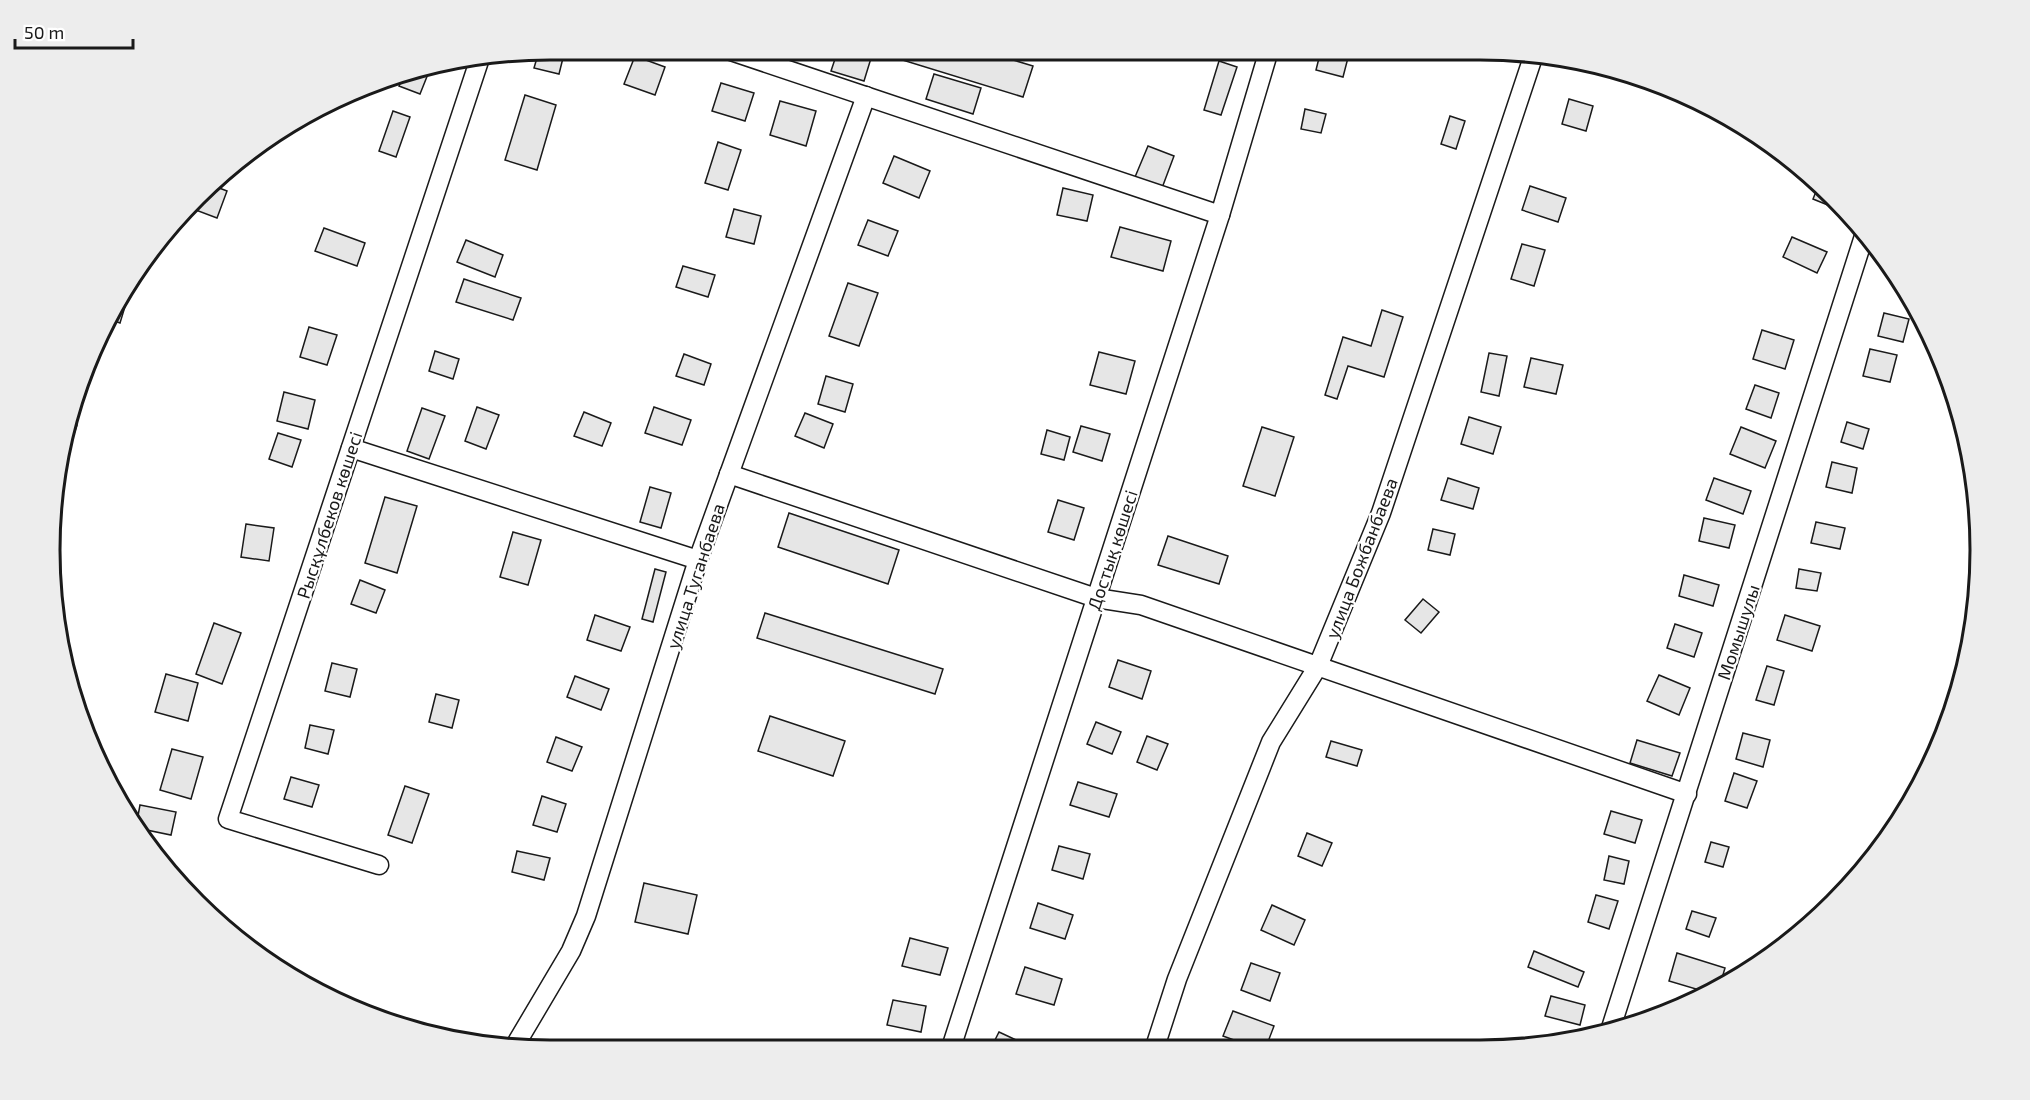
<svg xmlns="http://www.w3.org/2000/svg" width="2030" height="1100" viewBox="0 0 2030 1100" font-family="'Exo 2',sans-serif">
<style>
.building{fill:#e6e6e6;stroke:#1a1a1a;stroke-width:1.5}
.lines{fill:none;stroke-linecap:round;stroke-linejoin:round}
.minor-casing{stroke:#1a1a1a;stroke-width:21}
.minor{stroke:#fff;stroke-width:18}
.labels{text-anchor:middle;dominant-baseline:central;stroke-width:4.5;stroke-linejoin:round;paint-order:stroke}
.street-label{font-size:18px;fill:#1a1a1a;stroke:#fff}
.rim{fill:none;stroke:#1a1a1a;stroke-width:3}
</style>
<rect width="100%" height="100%" fill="#fff"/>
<g class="building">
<polygon points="550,50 565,50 559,74 534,68 539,51"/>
<polygon points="838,50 858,50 872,55 864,81 831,71"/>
<polygon points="899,50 980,50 1033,66 1023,97 896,58"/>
<polygon points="1321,50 1350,50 1343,77 1316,70"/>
<polygon points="635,56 665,67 655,95 624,84"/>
<polygon points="1219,61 1237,67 1221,115 1204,110"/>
<polygon points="1585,63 1605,66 1603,74 1583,69"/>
<polygon points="430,69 420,94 399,86 404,74"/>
<polygon points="934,74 981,88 973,114 926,99"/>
<polygon points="721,83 754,93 745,121 712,111"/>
<polygon points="525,95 556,105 537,170 505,160"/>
<polygon points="1569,99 1593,106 1586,131 1562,124"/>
<polygon points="780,101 816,111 806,146 770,135"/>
<polygon points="1305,109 1326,114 1321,133 1301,129"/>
<polygon points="393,111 410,117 396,157 379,151"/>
<polygon points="1450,116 1465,121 1456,149 1441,144"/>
<polygon points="718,142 741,150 728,190 705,183"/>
<polygon points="1148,146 1174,156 1162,188 1135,177"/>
<polygon points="894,156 930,171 919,198 883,183"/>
<polygon points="1819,184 1841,207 1840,210 1813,199"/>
<polygon points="214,186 227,191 217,218 193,209"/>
<polygon points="1530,186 1566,198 1558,222 1522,210"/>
<polygon points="1063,188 1093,195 1087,221 1057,215"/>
<polygon points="734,209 761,216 754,244 726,237"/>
<polygon points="868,220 898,231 888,256 858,245"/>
<polygon points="1120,227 1171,241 1163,271 1111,257"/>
<polygon points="324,228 365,243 357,266 315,251"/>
<polygon points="1792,237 1827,252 1817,273 1783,257"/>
<polygon points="466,240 503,255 495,277 457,262"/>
<polygon points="1522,244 1545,250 1534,286 1511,279"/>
<polygon points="683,266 715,275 708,297 676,287"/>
<polygon points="132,276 134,277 120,323 112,320"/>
<polygon points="464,279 521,298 513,320 456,302"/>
<polygon points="848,283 878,293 859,346 829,336"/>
<polygon points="1382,310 1403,317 1384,377 1348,366 1337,399 1325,395 1343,337 1371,346"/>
<polygon points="1884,313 1909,319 1903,342 1878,336"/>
<polygon points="309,327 337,335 327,365 300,357"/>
<polygon points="1762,330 1794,340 1785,369 1753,359"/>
<polygon points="1870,349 1897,355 1890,382 1863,376"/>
<polygon points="435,351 459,359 453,379 429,371"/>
<polygon points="1099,352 1135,361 1126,394 1090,385"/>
<polygon points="1489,353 1507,356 1499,396 1481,392"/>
<polygon points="684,354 711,364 704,385 676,376"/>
<polygon points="1531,358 1563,365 1556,394 1524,387"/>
<polygon points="826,376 853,384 845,412 818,404"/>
<polygon points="1755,385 1779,393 1771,418 1746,409"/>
<polygon points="284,392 315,400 308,429 277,421"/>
<polygon points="477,407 499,415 486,449 465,441"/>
<polygon points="654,407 691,420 682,445 645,433"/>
<polygon points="422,408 445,416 429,459 407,451"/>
<polygon points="584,412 611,423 602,446 574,436"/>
<polygon points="805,413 833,424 824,448 795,436"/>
<polygon points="1469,417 1501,427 1493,454 1461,444"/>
<polygon points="66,422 77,425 67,454 63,452"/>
<polygon points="1847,422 1869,429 1863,449 1841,442"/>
<polygon points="1081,426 1110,434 1102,461 1073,452"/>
<polygon points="1262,427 1294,437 1275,496 1243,486"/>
<polygon points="1741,427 1776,441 1765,468 1730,454"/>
<polygon points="1047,430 1070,437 1064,460 1041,454"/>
<polygon points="278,433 301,440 292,467 269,459"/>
<polygon points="1832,462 1857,468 1852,493 1826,487"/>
<polygon points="1448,478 1479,488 1473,509 1441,500"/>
<polygon points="1714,478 1751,491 1743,514 1706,500"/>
<polygon points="650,487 671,493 661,528 640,522"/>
<polygon points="385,497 417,506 397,573 365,563"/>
<polygon points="1058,500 1084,508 1074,540 1048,532"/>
<polygon points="789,513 899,550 888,584 778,547"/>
<polygon points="1704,518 1735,525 1729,548 1699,541"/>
<polygon points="1816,522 1845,528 1840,549 1811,543"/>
<polygon points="246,524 274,528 269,561 241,557"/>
<polygon points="1433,529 1455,534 1450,555 1428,550"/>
<polygon points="513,532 541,540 528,585 500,577"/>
<polygon points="1168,536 1228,556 1219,584 1158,565"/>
<polygon points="655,569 666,572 653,622 642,619"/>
<polygon points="1799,569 1821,573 1817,591 1796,588"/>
<polygon points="1684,575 1719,585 1713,606 1679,596"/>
<polygon points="360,580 385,590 376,613 351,604"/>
<polygon points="1423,599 1439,612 1421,633 1405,620"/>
<polygon points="765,613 943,669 935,694 757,638"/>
<polygon points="595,615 630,627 621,651 587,640"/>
<polygon points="1785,615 1820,626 1812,651 1777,640"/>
<polygon points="214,623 241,633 222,684 196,674"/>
<polygon points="1675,624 1702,633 1694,657 1667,648"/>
<polygon points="1118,660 1151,671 1142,699 1109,687"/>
<polygon points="332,663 357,669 350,697 325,691"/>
<polygon points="1767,666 1784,671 1774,705 1756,700"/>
<polygon points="166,674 198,683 188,721 155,712"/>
<polygon points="1659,675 1690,688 1679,715 1647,701"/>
<polygon points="575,676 609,689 601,710 567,697"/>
<polygon points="436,694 459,700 452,728 429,722"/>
<polygon points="770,716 845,741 833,776 758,751"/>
<polygon points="1096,722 1121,732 1112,754 1087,744"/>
<polygon points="310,725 334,730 328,754 305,748"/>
<polygon points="1743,733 1770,740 1763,767 1736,759"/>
<polygon points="1147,736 1168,744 1157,770 1137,762"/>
<polygon points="556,737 582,747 572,771 547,762"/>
<polygon points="1637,740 1680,753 1672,776 1630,763"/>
<polygon points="1331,741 1362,750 1357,766 1326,757"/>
<polygon points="172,749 203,757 191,799 160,790"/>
<polygon points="1734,773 1757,781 1747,808 1725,801"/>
<polygon points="291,777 319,785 312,807 284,799"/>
<polygon points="1078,782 1117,794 1109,817 1070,805"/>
<polygon points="405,786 429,794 412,843 388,835"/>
<polygon points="542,796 566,804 557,832 533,825"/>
<polygon points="140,805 176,812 171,835 142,829 137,821"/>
<polygon points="1611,811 1642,820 1635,843 1604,834"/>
<polygon points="1307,833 1332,843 1322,866 1298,856"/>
<polygon points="1711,842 1729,847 1723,867 1705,862"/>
<polygon points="1059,846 1090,854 1083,879 1052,870"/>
<polygon points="517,851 550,858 544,880 512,872"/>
<polygon points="1609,856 1629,861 1624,884 1604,880"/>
<polygon points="644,883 697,895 688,934 635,922"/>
<polygon points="1596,895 1618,901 1609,929 1588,922"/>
<polygon points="1038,903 1073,915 1065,939 1030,928"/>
<polygon points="1272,905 1305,920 1294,945 1261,930"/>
<polygon points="1692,911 1716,918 1709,937 1686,929"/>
<polygon points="910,938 948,948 940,975 902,966"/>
<polygon points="1534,951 1584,972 1578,987 1528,967"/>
<polygon points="1677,953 1725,968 1720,985 1706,992 1669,981"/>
<polygon points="1251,963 1280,973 1270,1001 1241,990"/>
<polygon points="1025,967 1062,979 1054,1005 1016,994"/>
<polygon points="1551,996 1585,1005 1580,1025 1545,1016"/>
<polygon points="893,1000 926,1006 921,1032 887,1025"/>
<polygon points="1233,1011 1274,1026 1266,1047 1253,1047 1223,1036"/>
<polygon points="999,1032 1029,1046 1028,1048 991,1048"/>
</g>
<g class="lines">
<g class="minor-casing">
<g id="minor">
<polyline points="728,50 1220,215"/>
<polyline points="351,448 698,560"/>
<polyline points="729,474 1096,598 1141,605 1687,794"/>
<polyline points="379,865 228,819 479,61"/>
<polyline points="1610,1031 1865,233"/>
<polyline points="1155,1047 1177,979 1271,742 1318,666 1381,513 1534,54"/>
<polyline points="951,1048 1220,215 1269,50"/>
<polyline points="513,1049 571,951 586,916 698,560 866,96"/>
</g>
</g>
<use href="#minor" class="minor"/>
</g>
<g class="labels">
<g class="street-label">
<text transform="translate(329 515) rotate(-72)">Рысқұлбеков көшесі</text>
<text transform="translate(1112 550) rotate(-72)">Достық көшесі</text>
<text transform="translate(1361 558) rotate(-69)">улица Божбанбаева</text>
<text transform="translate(695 576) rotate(-72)">улица Туганбаева</text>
<text transform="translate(1738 632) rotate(-72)">Момышулы</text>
</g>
</g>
<path d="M0 0H2030V1100H0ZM550 60H1480A490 490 0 0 1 1970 550V550A490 490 0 0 1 1480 1040H550A490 490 0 0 1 60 550V550A490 490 0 0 1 550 60Z" fill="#ededed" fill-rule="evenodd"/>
<path class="rim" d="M550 60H1480A490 490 0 0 1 1970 550V550A490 490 0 0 1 1480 1040H550A490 490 0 0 1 60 550V550A490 490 0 0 1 550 60Z"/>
<path d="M15 39v9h118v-9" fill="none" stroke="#1a1a1a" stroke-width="3"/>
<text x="24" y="39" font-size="18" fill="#1a1a1a" stroke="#ffffff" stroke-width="4.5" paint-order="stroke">50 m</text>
</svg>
